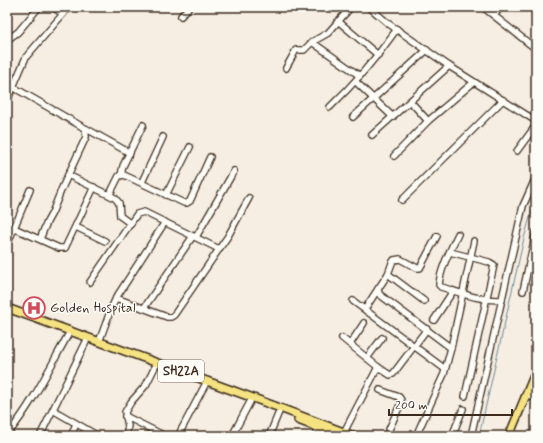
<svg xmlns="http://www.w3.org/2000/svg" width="543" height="443" viewBox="0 0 543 443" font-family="Mynerve,sans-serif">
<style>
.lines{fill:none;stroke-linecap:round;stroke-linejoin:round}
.stream{stroke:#6a8998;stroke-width:1}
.minor-casing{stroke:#3b2a1e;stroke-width:8}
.major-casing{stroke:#3b2a1e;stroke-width:10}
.minor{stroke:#fdfcf7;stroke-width:5.5}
.major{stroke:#f5e382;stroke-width:7}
.labels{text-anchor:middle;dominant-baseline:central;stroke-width:3;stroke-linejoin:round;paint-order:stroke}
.shield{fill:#fdfcf7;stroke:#75695f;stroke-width:1}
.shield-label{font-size:13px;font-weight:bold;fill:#3b2a1e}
.poi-label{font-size:14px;fill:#3b2a1e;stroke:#fdfcf7;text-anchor:start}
</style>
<rect width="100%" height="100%" fill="#f6eee2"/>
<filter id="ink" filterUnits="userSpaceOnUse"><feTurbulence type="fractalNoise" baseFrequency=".025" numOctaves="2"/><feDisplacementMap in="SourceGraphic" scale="8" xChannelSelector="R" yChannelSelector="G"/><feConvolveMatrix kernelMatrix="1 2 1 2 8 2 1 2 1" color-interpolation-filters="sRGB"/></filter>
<g filter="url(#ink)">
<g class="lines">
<polyline class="stream" points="479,436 524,238 536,197"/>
<g class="minor-casing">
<g id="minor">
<polyline points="53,7 63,14"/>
<polyline points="369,7 389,24 449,66 536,121"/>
<polyline points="483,7 536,49"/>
<polyline points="494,15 501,7"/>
<polyline points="181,16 189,7"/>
<polyline points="338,21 378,55"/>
<polyline points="7,40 18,32 39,7"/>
<polyline points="312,42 360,76"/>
<polyline points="286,68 296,50 304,50 312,42 328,33 351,7"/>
<polyline points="356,82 393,117"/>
<path d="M13 87 81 126C86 129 86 132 86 137L62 188 52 213 47 222 40 239"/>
<polyline points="7,101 26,57 69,7"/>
<polyline points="410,101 428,121"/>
<path d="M330 107C355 83 377 57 397 29"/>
<polyline points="353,117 427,50"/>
<polyline points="85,128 130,153"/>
<polyline points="372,135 449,66"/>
<polyline points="517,151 536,125"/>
<polyline points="394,156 428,121 474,82"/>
<polyline points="68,175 115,198 119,203 120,216 131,224"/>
<polyline points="121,175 123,166 143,125"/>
<polyline points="142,182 163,137"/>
<polyline points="110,194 119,176 124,175 184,203 187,203 190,201 210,157"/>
<polyline points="166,195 190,147"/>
<polyline points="402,200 503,100"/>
<polyline points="7,225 59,248 65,248 94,187"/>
<polyline points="76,227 105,241"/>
<path d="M458 234C451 249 440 269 439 285L441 287C461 293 481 301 502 300"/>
<polyline points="196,237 234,171"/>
<polyline points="7,245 30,190"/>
<polyline points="450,252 489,262 494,265 465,396"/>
<polyline points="388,274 424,301"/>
<polyline points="90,282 137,214 144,212 219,249"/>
<polyline points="523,291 536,232"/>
<polyline points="116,298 167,317 171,317 174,315 228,236 249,198"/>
<polyline points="353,301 445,369"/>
<polyline points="144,308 193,236"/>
<polyline points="365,309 378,289"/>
<polyline points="434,320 453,291"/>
<polyline points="342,338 378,367 390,375 393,374 427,329"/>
<polyline points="99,342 111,309 116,298 165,222"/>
<polyline points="350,344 364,323"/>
<polyline points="451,348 474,241"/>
<polyline points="367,358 382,338"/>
<polyline points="380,390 399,397 401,400 401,403 386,436"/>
<polyline points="526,394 536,399"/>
<polyline points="53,410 98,436"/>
<polyline points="125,416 165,436"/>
<path d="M7 435C32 405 49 369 68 335"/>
<polyline points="40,436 86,342"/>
<polyline points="71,436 76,424"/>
<polyline points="126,436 128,426 125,412 131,402 146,385 155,367"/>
<polyline points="178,436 205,385"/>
<polyline points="232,436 250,402"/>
<polyline points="269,436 279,412"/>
<polyline points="315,436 319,428"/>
<polyline points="342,436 378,367"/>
<polyline points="416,436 444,374 451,348 379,294 378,289 388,274 392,263 394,260 400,259 417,268 420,268 437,236"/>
<polyline points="452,436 463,409"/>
<polyline points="471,436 523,206 536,177"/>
</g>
</g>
<g class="major-casing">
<g id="major">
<polyline points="7,308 256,399 354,436"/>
<polyline points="298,420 335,434"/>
<polyline points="509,436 536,371"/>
</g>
</g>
<use href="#minor" class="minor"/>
<use href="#major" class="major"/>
</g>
</g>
<defs>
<g id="hospital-ring" transform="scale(1.15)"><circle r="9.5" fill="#fdfcf7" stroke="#d1495b" stroke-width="1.5"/><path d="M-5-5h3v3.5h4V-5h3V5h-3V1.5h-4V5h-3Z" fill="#d1495b"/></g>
</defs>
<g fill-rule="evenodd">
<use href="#hospital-ring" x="34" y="308"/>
</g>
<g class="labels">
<rect class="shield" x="158" y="360" width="46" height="22" rx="3"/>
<g class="shield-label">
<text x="181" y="371">SH22A</text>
</g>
<g class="poi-label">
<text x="50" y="308">Golden Hospital</text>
</g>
</g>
<rect width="543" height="443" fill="none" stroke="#fdfcf7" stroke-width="24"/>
<rect x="12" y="12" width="519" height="419" fill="none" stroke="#3b2a1e" stroke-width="1.5" filter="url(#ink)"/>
<path d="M389 409v6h123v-6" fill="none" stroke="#3b2a1e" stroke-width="2"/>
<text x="395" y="409" font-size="12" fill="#3b2a1e" stroke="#fdfcf7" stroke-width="3" paint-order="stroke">200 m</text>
</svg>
